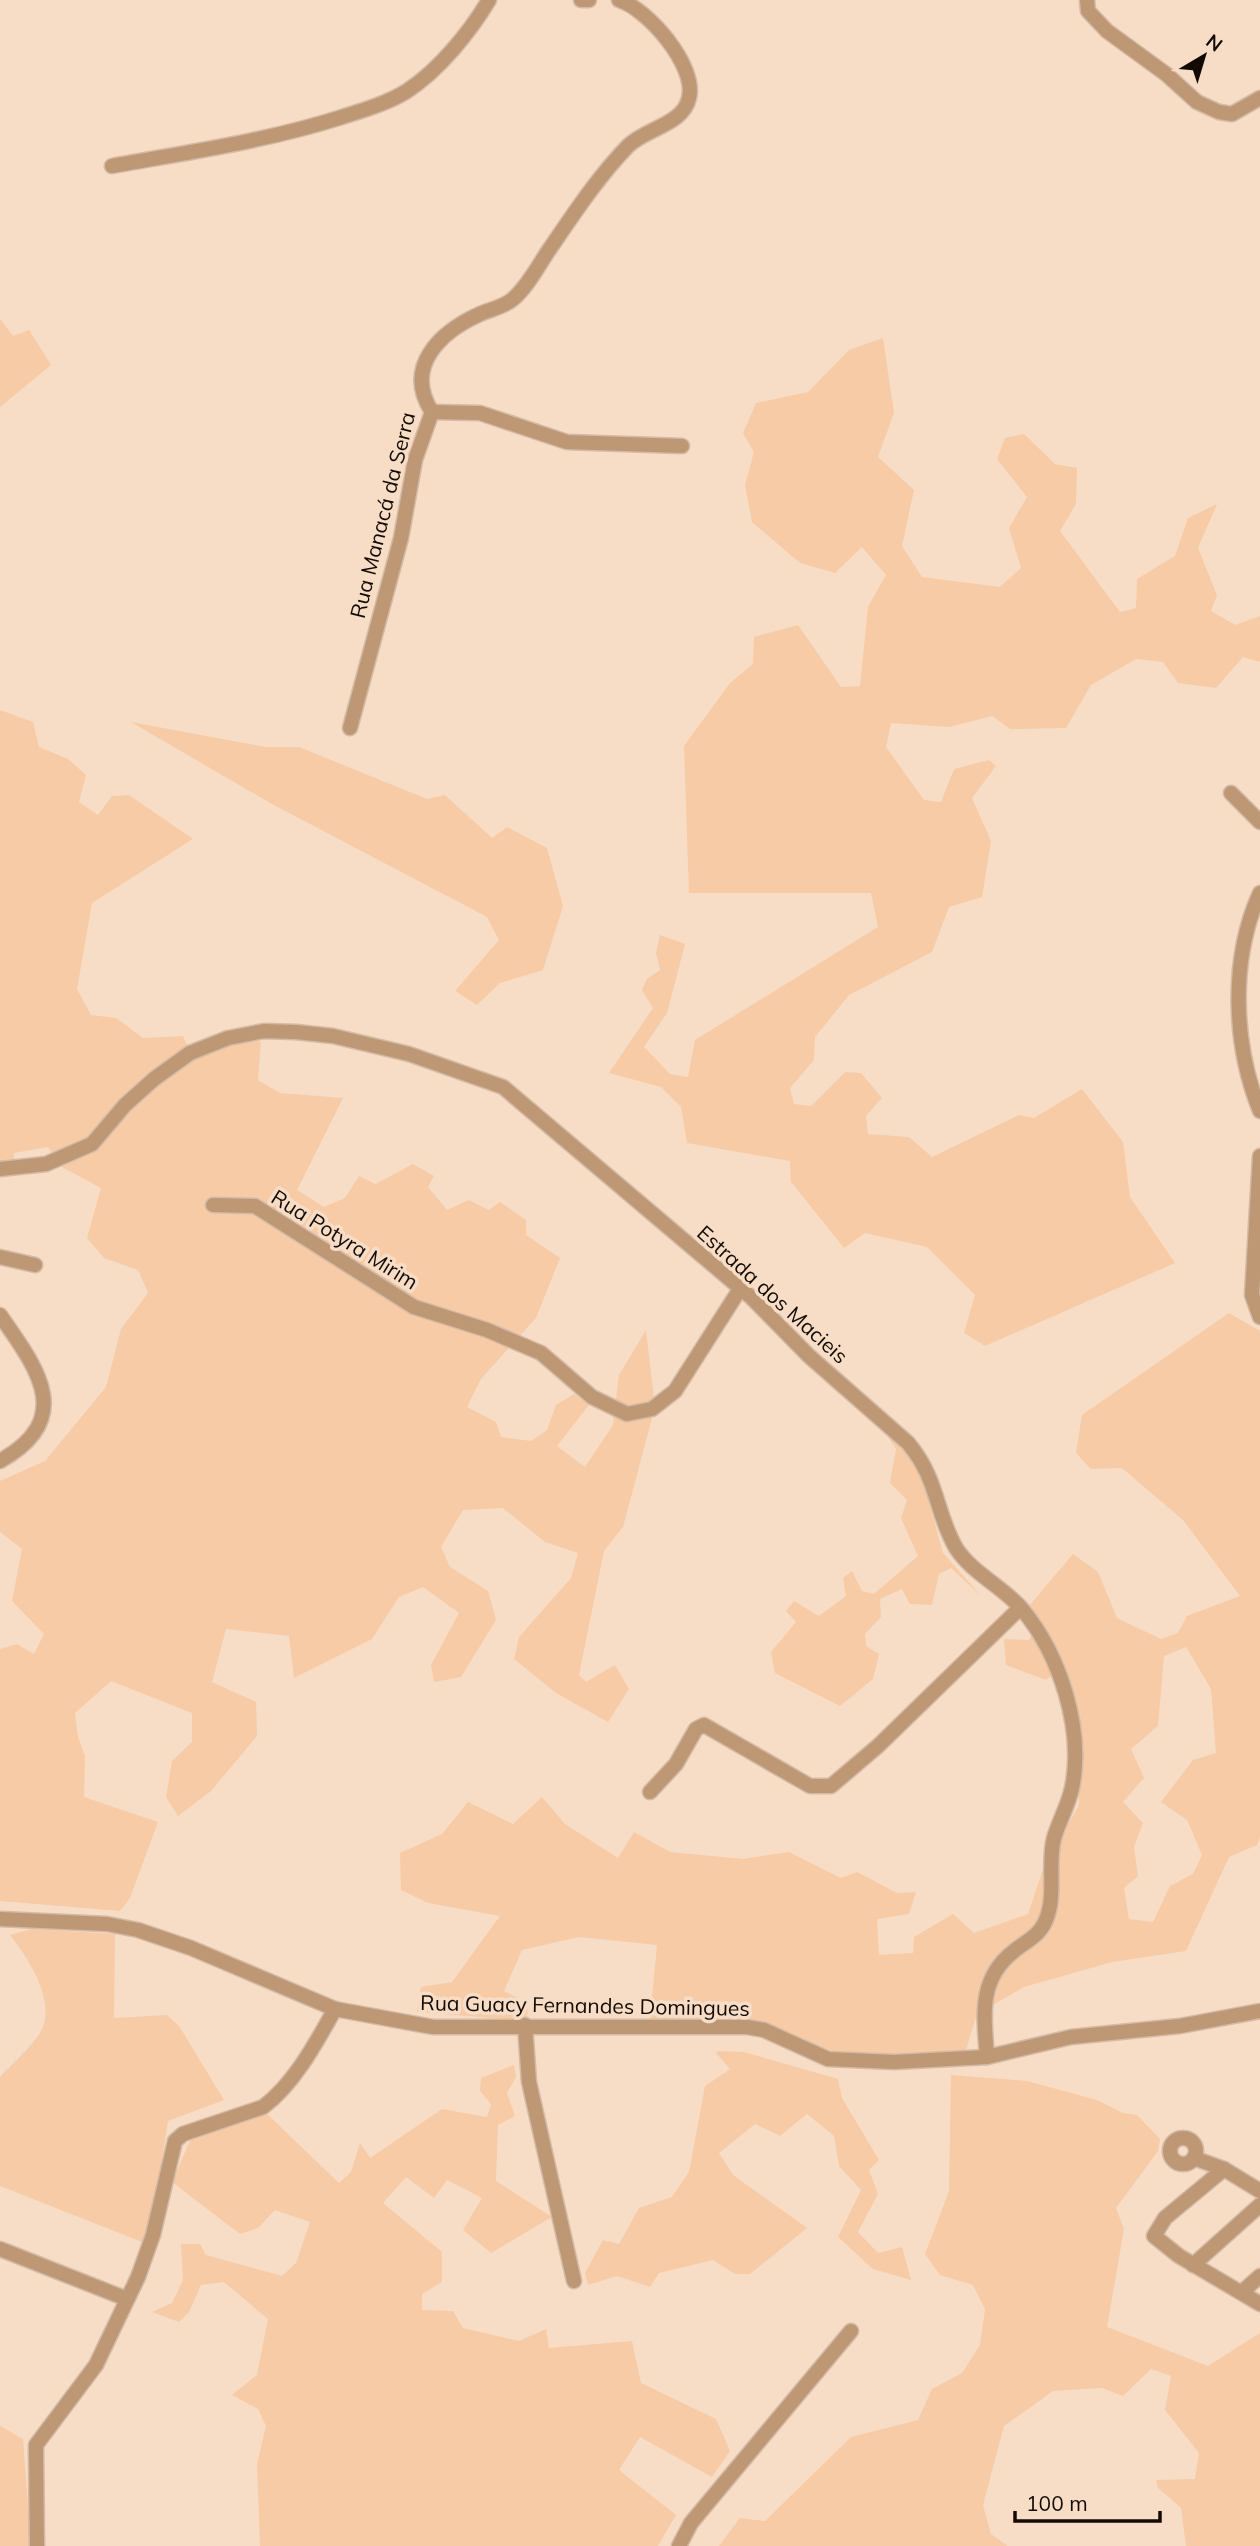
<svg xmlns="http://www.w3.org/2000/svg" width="1260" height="2546" viewBox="0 0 1260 2546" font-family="Mulish,sans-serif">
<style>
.green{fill:#f6cba6;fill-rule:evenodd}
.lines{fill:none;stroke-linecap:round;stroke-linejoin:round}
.minor-casing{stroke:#d3bba7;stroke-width:17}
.minor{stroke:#be9774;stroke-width:14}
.labels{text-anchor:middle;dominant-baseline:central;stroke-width:7;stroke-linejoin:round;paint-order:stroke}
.street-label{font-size:21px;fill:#130a04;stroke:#f7ddc6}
</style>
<rect width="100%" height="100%" fill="#f7ddc6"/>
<g class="green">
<polygon points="0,319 13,336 29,330 51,365 0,407"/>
<polygon points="883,338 894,413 878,457 914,490 902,546 922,577 1000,587 1021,568 1009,528 1027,497 997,459 1005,438 1024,434 1055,464 1077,468 1076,504 1060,531 1120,612 1136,608 1137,579 1175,556 1188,518 1217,504 1198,548 1217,595 1211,611 1235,625 1260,616 1260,662 1243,657 1216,688 1178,683 1163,662 1136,659 1091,685 1066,728 1010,729 992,716 949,727 891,723 886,747 924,800 941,802 954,769 989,760 996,766 972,798 991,841 982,897 949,907 932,952 849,995 815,1037 814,1060 790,1088 794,1104 811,1106 845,1072 861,1073 882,1098 866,1116 868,1134 909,1137 932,1157 1019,1115 1034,1118 1082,1089 1123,1142 1130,1197 1175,1263 985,1346 964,1333 975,1295 927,1247 865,1233 844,1248 791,1182 790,1161 687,1143 681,1107 661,1087 609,1073 653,1008 642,990 647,979 660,970 656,953 660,935 685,944 667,1013 644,1047 670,1074 688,1077 695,1040 878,927 871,893 689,893 684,746 730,683 753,664 754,637 798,625 841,687 860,686 868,607 886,575 862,547 835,573 800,563 752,522 745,485 754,452 743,433 756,403 808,392 849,350"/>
<polygon points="0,710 33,722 39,747 68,759 86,775 79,802 98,815 112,796 129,795 193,839 92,903 77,989 91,1015 116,1018 143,1038 183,1036 190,1051 236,1037 261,1042 258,1080 280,1093 343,1098 297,1190 324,1207 345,1198 359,1176 375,1184 413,1164 434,1176 428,1187 447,1210 469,1200 489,1210 500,1202 526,1220 526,1235 560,1258 536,1318 481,1379 467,1407 496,1422 501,1437 531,1441 547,1430 556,1405 574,1394 589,1405 557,1446 585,1467 613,1425 619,1375 646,1330 655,1407 623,1527 604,1551 579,1675 586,1682 615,1665 629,1689 608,1722 556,1693 514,1659 519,1637 571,1578 578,1553 545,1542 503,1508 463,1510 441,1547 450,1567 488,1591 496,1620 461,1677 434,1682 431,1665 459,1613 423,1587 399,1597 372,1639 294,1678 289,1636 226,1629 212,1682 256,1702 257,1736 211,1791 178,1816 166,1797 172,1761 192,1742 192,1713 111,1681 75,1713 78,1737 85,1756 84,1797 158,1822 130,1898 120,1911 0,1901 0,1649 17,1644 34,1654 44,1634 12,1601 22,1549 0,1532 0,1481 45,1461 106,1387 121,1329 148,1293 138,1270 104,1258 87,1238 101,1188 62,1167 48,1147 14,1153 15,1172 0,1172"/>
<polygon points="131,722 266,747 299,747 427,799 445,795 492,838 507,827 547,848 563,906 543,970 500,983 477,1005 455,991 499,940 487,917 272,804"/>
<path d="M1229 1313 1260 1331V1837L1257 1845 1229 1857 1186 1951 1112 1962 1024 1987 977 2014 965 2053 904 2059 825 2057 762 2026 650 2019 657 1945 579 1937 522 1950 504 1991 528 2003 527 2021 417 2012 421 1987 452 1982 500 1916 428 1903 401 1890 400 1853 442 1834 468 1802 513 1824 542 1797 565 1824 618 1858 634 1832 670 1852 743 1859 789 1852 841 1878 857 1872 897 1893 916 1892 909 1914 877 1919 879 1955 913 1953 914 1937 953 1914 974 1933 1028 1914 1045 1864 1079 1805V1728L1063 1667 1046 1680 1006 1665 1004 1639 1029 1640 1035 1629 1029 1606 1073 1554 1098 1572 1117 1618 1161 1639 1178 1633 1187 1616 1240 1596 1183 1520 1122 1468 1091 1469 1076 1453 1082 1415ZM1186 1647 1211 1689 1216 1753 1193 1760 1161 1802 1187 1820 1202 1855 1193 1874 1170 1886 1153 1922 1129 1919 1124 1888 1138 1876 1134 1847 1143 1823 1123 1802 1144 1778 1131 1749 1158 1726 1164 1656Z"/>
<polygon points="882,1428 919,1466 943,1553 981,1596 951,1568 939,1574 932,1605 910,1604 902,1589 880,1599 881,1617 865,1634 866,1646 879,1654 873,1679 840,1706 775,1673 771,1652 796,1622 786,1611 794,1601 819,1616 846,1596 843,1578 852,1571 862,1591 874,1594 918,1556 901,1518 907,1500 890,1483 896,1449"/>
<path d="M31 1929 115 1934 114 2018 167 2015 179 2026 224 2100 168 2121 155 2207 142 2242 0 2186V2077C12 2064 27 2051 38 2036 60 2006 29 1959 10 1935Z"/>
<polygon points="718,2051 744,2052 838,2079 842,2098 879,2160 869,2170 878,2194 858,2232 878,2253 902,2247 911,2280 873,2269 838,2237 861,2190 839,2166 834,2136 807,2114 780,2136 755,2124 719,2153 733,2175 807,2228 750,2274 735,2274 713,2260 659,2273 650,2287 617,2276 588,2285 585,2273 603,2240 619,2244 639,2208 672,2197 689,2172 705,2086 730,2069 716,2053"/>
<polygon points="514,2065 516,2077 507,2093 515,2116 498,2125 496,2181 552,2217 491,2253 463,2230 482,2198 447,2180 434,2198 406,2177 383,2203 442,2252 442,2282 422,2294 422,2310 453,2311 463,2328 519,2341 546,2329 549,2348 632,2341 641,2383 716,2419 730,2451 712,2477 640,2437 619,2470 676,2515 658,2546 260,2546 257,2464 266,2426 258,2409 232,2395 257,2375 268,2319 224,2282 201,2285 189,2312 179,2322 152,2312 172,2303 183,2280 181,2244 200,2244 206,2255 282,2276 296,2263 310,2222 275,2210 258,2228 240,2234 172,2182 190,2141 264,2111 339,2183 351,2172 360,2143 370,2158 442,2109 487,2117 491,2104 480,2091 481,2078"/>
<polygon points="951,2075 1027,2081 1097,2100 1123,2113 1137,2115 1160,2139 1158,2151 1116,2208 1124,2229 1107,2327 1208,2366 1260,2333 1260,2546 1186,2546 1181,2508 1158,2488 1156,2480 1195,2479 1199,2453 1165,2410 1171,2376 1151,2369 1123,2396 1102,2388 1053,2391 1004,2426 983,2505 991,2534 1008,2546 719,2546 740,2518 765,2521 851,2437 918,2420 932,2389 962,2373 980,2345 985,2309 973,2285 940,2275 925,2254 949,2191"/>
<polygon points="0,2426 23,2439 31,2546 0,2546"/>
</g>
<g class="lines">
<g class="minor-casing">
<g id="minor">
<polyline points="581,0 589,0"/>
<polyline points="1087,0 1088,11 1107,31 1166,74 1197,102 1219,112 1232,114 1260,98"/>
<path d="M112 166C189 152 267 141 342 117 364 110 388 103 407 91 439 70 470 32 489 0"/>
<polyline points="432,412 480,413 567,442 682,446"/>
<path d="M350 728 401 538 415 460 432 412C403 367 440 332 480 314 491 309 504 307 513 299 529 285 539 264 551 247 575 212 598 177 628 146 646 128 683 125 689 98 697 66 648 9 619 0"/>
<polyline points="1231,793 1260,822"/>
<path d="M1260 893C1230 959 1233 1044 1260 1111"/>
<polyline points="1260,1156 1252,1295 1260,1317"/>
<path d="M0 1169 46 1164 92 1144 125 1105 154 1079 190 1053 228 1038 264 1031 296 1032 333 1036 409 1054 503 1087 752 1298 809 1356 908 1443C939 1480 935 1512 956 1548 972 1573 1003 1587 1022 1609 1060 1655 1084 1729 1072 1788 1068 1806 1059 1821 1054 1838 1047 1865 1057 1897 1045 1922 1039 1936 1025 1942 1014 1951 978 1979 984 2015 987 2057"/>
<polyline points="213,1205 255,1206 414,1307 487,1330 541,1353 592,1397 627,1414 652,1409 675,1391 740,1289"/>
<polyline points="0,1257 35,1265"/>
<path d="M0 1315C36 1367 77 1418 0 1461"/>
<polyline points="650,1792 676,1764 696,1729 704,1725 810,1786 831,1786 878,1746 1020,1608"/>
<polyline points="0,1919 107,1924 138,1930 191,1948 335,2009 433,2027 747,2027 764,2030 828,2059 894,2062 987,2057 1071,2037 1180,2026 1260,2011"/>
<polyline points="525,2025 529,2082 574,2281"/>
<circle cx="1183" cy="2151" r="13"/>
<polyline points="1194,2158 1224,2169 1260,2191"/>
<polyline points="1224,2169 1165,2218 1154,2236 1179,2256 1260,2304"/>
<polyline points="0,2249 127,2299"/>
<polyline points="1193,2265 1260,2205"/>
<polyline points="1242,2292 1260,2276"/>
<path d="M37 2546 36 2445 96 2365 138 2277 153 2235 175 2141 183 2134 263 2107C294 2084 316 2043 335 2009"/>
<polyline points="679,2546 691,2523 851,2331"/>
</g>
</g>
<use href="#minor" class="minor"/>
</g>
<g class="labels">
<g class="street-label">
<text transform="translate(382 515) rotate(-76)">Rua Manacá da Serra</text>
<text transform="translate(345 1239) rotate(32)">Rua Potyra Mirim</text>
<text transform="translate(773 1294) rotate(42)">Estrada dos Macieis</text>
<text transform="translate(585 2005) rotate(1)">Rua Guacy Fernandes Domingues</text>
</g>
</g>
<g transform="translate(1204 56) rotate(38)" stroke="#f7ddc6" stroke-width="5" paint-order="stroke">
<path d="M0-5L12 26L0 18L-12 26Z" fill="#130a04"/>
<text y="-10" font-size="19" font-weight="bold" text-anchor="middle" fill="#130a04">N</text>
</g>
<path d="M1015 2511v10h145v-10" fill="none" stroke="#130a04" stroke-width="3.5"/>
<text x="1026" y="2511" font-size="21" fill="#130a04" stroke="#f7ddc6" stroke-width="5" paint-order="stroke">100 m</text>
</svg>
